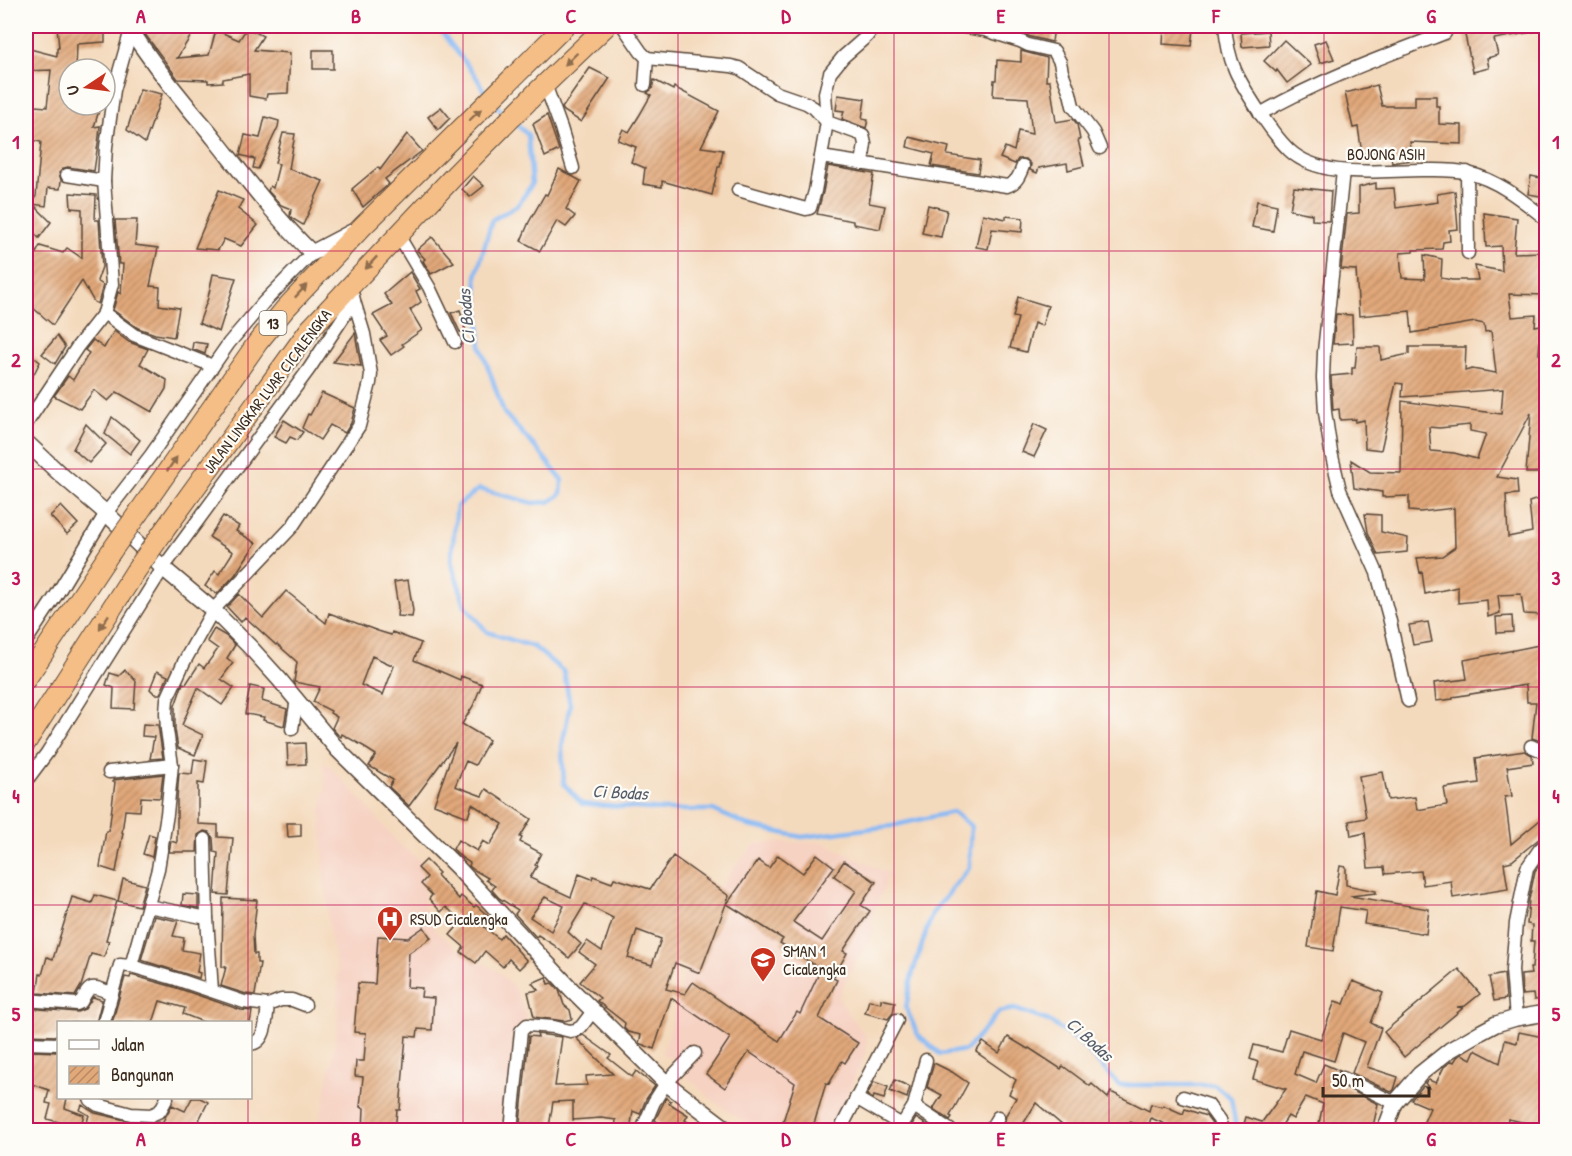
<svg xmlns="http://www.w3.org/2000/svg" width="1572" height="1156" viewBox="0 0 1572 1156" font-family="'Patrick Hand',sans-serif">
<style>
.built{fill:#f6d2c3}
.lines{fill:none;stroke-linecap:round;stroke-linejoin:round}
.stream{stroke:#87b9f4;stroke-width:4.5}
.building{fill:url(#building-hatch);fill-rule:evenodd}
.minor-casing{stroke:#574436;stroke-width:15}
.tertiary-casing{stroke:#574436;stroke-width:18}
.trunk-casing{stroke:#574436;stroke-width:22}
.minor{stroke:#fff;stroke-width:12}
.tertiary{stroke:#fff;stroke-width:15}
.trunk{stroke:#f5be86;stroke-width:20}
.trunk-bridge-casing{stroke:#574436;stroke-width:22;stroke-linecap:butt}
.trunk-bridge{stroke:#f5be86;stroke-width:20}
.oneway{fill:#8f6d4d}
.grid{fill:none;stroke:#c2185b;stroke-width:1.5;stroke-opacity:0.55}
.labels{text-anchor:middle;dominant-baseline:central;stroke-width:4.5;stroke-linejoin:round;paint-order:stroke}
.shield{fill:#fdfcf7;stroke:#75695f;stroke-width:1.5}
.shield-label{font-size:15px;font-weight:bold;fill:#3b2a1e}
.street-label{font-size:16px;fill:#3b2a1e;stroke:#fdfcf7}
.poi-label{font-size:16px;fill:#3b2a1e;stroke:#fdfcf7;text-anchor:start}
.water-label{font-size:18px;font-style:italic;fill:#565c69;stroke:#fdfcf7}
.neatline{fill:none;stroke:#c2185b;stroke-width:2}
.grid-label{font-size:20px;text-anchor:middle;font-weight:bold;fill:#c2185b}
</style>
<defs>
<pattern id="building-hatch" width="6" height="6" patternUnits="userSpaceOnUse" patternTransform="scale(1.5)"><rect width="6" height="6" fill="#e1a87a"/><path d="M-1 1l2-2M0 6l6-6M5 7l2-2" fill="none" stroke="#b88963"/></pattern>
</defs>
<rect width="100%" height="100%" fill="#fdfcf7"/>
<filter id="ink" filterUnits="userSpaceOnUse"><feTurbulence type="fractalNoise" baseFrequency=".0167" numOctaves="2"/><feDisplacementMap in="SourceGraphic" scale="12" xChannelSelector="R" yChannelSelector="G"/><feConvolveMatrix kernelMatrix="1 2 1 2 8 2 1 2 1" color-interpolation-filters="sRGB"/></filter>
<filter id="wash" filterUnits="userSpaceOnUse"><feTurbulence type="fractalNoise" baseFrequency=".008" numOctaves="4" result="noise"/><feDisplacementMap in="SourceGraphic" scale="24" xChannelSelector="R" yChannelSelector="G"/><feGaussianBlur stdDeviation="1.35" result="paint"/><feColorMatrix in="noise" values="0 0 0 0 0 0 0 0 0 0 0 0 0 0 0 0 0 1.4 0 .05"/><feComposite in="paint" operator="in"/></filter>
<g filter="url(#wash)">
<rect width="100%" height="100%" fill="#f4dabd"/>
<g class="built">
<polygon points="323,760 348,785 400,845 422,862 425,906 435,931 461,952 496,970 515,988 526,1016 521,1045 515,1130 316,1130 324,1102 337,1030 338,973 329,927 324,870 321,814 325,790"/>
<polygon points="823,842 889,874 871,920 874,933 854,964 838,997 848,1013 867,1037 865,1053 860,1067 830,1130 754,1130 715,1102 687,1077 670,1066 673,1060 662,1054 670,1030 686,969 697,937 675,888 656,877 673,856 720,888 734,867 756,843"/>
</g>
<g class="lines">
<g class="stream">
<polyline points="437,26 477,78 487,97"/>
<polyline points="493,103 506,115"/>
<polyline points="515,123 528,135 532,184 518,205 492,220 476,276 481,347 504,413 542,455 562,480 561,494 549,502 533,503 479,489 457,506 451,561 465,605 487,632 534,647 564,672 570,705 562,747 564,784 582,804 664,810 713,810 749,826 802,837 891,826 953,812 971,826 969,868 932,914 912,975 906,1008 918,1035 940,1054 966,1050 999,1012 1014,1009 1049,1021 1080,1043 1119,1085 1215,1085 1231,1098 1235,1122 1234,1130"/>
</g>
</g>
<g id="blocks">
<g class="building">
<polygon points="57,26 105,26 105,42 77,44 76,69 69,69 69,105 89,105 100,107 94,127 100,126 99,136 94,171 68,167 64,168 59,173 61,180 60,189 48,188 46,206 33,204 51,222 39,238 26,225 26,214 36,196 41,142 31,140 35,106 47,107 51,70 26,71 26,48 57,56 57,48 59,48"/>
<polygon points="139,26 197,26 177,58 209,55 216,30 239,40 247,28 263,36 254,50 290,53 288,93 267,94 266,99 249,96 249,74 223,79 223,82 208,83 208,80 178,79"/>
<polygon points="1021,26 1054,26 1052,42 1031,37 1021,33"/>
<polygon points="1463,26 1536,26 1537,31 1494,39 1498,55 1487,58 1489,68 1473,72"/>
<polygon points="1164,27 1193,29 1191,46 1163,44"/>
<polygon points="1268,31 1269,45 1242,47 1241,33"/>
<polygon points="1284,40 1311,65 1287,83 1277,70 1276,72 1264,61"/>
<polygon points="1326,40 1334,59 1320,63 1314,44"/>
<rect x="313" y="50" width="20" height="19"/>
<polygon points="1021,51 1047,58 1046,81 1050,81 1056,122 1073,119 1077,124 1080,140 1078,140 1084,166 1068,170 1067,163 1039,168 1037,173 1030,170 1031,164 1026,159 1018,159 1015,164 1000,158 1005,147 1014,151 1018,131 1032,134 1028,98 993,96 994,80 996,80 997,60 1021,62"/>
<polygon points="590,68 610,78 581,122 564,111 562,108"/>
<polygon points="654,80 673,90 674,87 719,111 701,147 723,150 720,167 718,167 712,195 662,181 662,187 643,184 645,168 631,162 636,147 618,140 623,129 629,132 639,116 651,95 647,93 652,89"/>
<polygon points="1377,85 1382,106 1415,106 1415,96 1436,96 1436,106 1439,106 1439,124 1462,125 1462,144 1410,142 1413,160 1397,162 1392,163 1390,149 1362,154 1358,127 1353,128 1345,93"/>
<polygon points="140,89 162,94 145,143 127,130"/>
<polygon points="838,95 865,99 862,119 868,120 866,128 842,119 844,111 836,110"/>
<polygon points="441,107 450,118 438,130 428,117"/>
<polygon points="547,115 559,150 545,157 533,124"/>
<polygon points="265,117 279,121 278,127 258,169 253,168 255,159 240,155 245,135 260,138"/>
<polygon points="283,133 295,134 289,169 323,181 303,225 293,219 290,216 291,209 281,205 268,191 270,186 273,188 279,164 275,163"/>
<polygon points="407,134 422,151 385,179 389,184 363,207 352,189 378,167 380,170"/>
<polygon points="909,137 949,147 947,155 980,160 978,173 931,166 934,154 907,147"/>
<polygon points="828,166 874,174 869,203 885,206 880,229 853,224 853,221 817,214 823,192"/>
<polygon points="559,169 581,181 566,209 575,216 566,227 557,221 540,251 521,241 529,222 545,194 547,195"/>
<polygon points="473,176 484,186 470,197 462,189"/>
<polygon points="1531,176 1546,179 1546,197 1528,194"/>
<path d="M1376 183V189L1394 188 1396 208 1438 202 1437 194 1455 191 1458 229 1449 230 1450 241 1443 242 1442 249 1413 250V252L1400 253 1402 278 1425 279 1424 255 1442 259 1441 278 1452 280H1478L1475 266 1502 271 1501 246 1486 247 1484 213 1517 218 1514 253 1544 252V273H1546V295L1509 294 1512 317 1536 315 1535 326 1541 325 1539 354H1546V445L1542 446 1543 473H1526L1531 413 1497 477 1517 480 1518 494 1506 495 1508 537 1532 532 1529 502 1544 497V500H1546V561H1542L1545 615 1524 614 1521 594 1498 595 1500 613 1488 617 1487 600 1458 603V587L1425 594 1422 572 1420 573 1417 558 1442 556 1455 547 1454 508 1420 512 1409 511V496L1382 497V492L1354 488 1351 460 1370 472 1401 473 1402 401 1501 414 1503 389 1402 397 1403 384 1396 383 1381 450 1365 448 1364 420 1355 422 1356 419 1340 420 1339 409 1333 410 1331 376 1352 374V368H1355L1357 347H1380L1381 360 1409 354V347H1466L1465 371 1472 369 1496 373 1491 331 1485 332 1484 324 1475 322 1412 333 1410 311 1359 316 1356 270 1341 269 1347 214 1359 213V187ZM1470 425V431L1486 434 1477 459 1454 453 1431 451 1429 427 1439 428Z"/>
<polygon points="1294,187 1331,191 1329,221 1312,220 1312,214 1290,210"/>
<polygon points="219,190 243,200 238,209 258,225 241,246 224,239 218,250 195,248"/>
<polygon points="70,193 96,195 95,220 99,220 102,267 97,281 103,285 98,304 94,302 82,281 53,325 26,302 26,271 40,246 63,253 67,248 82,258 82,209 71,208"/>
<polygon points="1257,201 1277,205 1273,231 1252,227"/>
<polygon points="928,205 947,210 941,237 922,233"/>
<polygon points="983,214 1006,219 1006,216 1023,218 1022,232 992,229 988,249 976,247"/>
<polygon points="115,220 137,220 135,245 158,248 150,286 160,287 159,305 179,308 174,337 155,334 138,328 113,310 118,292 121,294 123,264 119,264"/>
<polygon points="432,237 454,262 431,274 423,261 425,259 417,250"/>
<polygon points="410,272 420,289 416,291 421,302 410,310 422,330 402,344 404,346 391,355 380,340 387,336 373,315 392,305 384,294"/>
<polygon points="213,274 236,278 219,332 199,323 208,298"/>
<polygon points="1018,297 1048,306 1042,326 1034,323 1026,352 1010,348 1018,318 1013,317"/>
<polygon points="460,310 466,332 460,332 451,313"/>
<polygon points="1336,314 1352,315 1353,343 1333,344"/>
<polygon points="114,331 129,342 148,349 140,364 167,380 166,389 152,412 117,392 108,401 94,390 80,409 54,396 68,376 73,380 89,353 85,350 93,340 104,348"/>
<polygon points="355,333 361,366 333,362"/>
<polygon points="57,336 65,347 55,364 42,354"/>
<polygon points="193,342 207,344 205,354 192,349"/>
<polygon points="26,351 40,362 26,389"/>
<polygon points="322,393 355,408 351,423 345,433 330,425 320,440 302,428 308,414 310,415"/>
<polygon points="112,417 140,440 130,454 105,434"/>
<polygon points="284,420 303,432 297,440 290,437 286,443 274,437"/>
<polygon points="86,424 106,444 89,463 73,449"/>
<polygon points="1034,424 1047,430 1034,457 1022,452"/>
<polygon points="61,506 78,524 67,534 50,516"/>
<polygon points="1365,514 1381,515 1381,532 1408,538 1407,552 1378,555 1368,532"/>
<polygon points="223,516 239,526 236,531 256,543 235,575 217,594 205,586 215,571 219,574 233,552 209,537"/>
<polygon points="408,580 413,611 412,617 397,616 398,607 394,582"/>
<path d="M286 591 326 623 329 613 378 631 391 635 392 632 421 643 414 660 460 680 461 676 482 684 473 706 462 724 489 740 475 765 466 761 455 786 482 796 486 789 531 819 520 837 522 838 520 842 541 853 535 865 537 866 530 878 571 897 579 874 592 879 593 876 612 883 614 878 650 889 673 856 729 896 700 973 675 963 666 989 685 994 693 982 779 1041 797 1012 800 1014 821 969 780 943 783 939 727 904 758 860 769 868 778 855 803 873 817 854 834 867 793 922 822 941 856 891 834 876 844 861 876 882 861 905 870 911 843 951 847 953 833 978 837 980 819 1018 858 1043 845 1063 842 1061 829 1084 826 1083 812 1131H780L795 1083 749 1052 725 1088 706 1074 730 1038 671 998 654 1049 641 1044 639 1043 641 1035 628 1032 624 1028 625 1023 597 1001 600 998 580 982 595 964 579 952 587 941 602 951 613 918 585 904 568 932 581 944 569 958 554 945 538 935 536 937 515 914 518 910 499 898 492 890 495 886 486 880 488 878 474 870 469 866 470 863 462 858 453 849 458 840 477 851 483 841 490 845 503 824 472 804 468 817 434 804 456 743 409 806 389 787 393 780 369 766 376 755 365 748V747L342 734 341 737 339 736 332 728 337 717 330 713 331 711 313 702 320 687 294 682 297 662 277 644 276 645 245 617 241 622 227 607 239 594 263 618ZM372 656 394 666 383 695 361 685ZM545 897 564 906 551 931 530 917ZM637 930 661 939 652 965 628 958Z"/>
<polygon points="1512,616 1513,632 1497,633 1496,617"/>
<polygon points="1428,622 1432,642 1413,645 1409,625"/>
<polygon points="214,629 226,636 235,645 227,658 233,663 221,679 234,688 222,705 198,688 182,725 203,735 195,755 178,748 175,729 175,706 183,683 186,684 199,664 204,668 218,649 207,641"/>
<polygon points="1544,644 1546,660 1541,660 1544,680 1546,680 1546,743 1532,738 1536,702 1527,702 1526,685 1453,697 1453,699 1436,701 1434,683 1467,679 1464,660"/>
<polygon points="125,670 136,681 134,709 113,708 114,688 106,685 110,673 119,676"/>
<polygon points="157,671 168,676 160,694 155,694 150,689"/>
<polygon points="250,686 264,689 262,701 287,709 284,726 263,720 264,717 245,714"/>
<polygon points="143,724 158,725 163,758 150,759 154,737 142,736"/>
<polygon points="305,743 306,764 288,765 287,744"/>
<polygon points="1525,751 1532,755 1533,763 1507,767 1512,796 1505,797 1511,844 1546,815 1546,833 1512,861 1504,863 1508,889 1453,898 1451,881 1423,885 1421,871 1385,874 1384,867 1368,868 1365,833 1351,836 1349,821 1366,818 1359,776 1383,772 1388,800 1415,797 1417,810 1447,805 1444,788 1479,783 1476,758"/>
<polygon points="194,759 207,761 204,784 198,783 198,824 218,825 218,837 233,838 228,895 215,894 218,853 214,852 213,838 209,832 204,831 198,835 197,852 169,852 171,841 177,843 177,799 179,773 192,774"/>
<polygon points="163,774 160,798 141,797 140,811 125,810 122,833 123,833 116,872 100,867 106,831 109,831 115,782 113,782 113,780"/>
<polygon points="287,823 301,823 301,836 288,837"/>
<polygon points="149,834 155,836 152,857 143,854"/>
<polygon points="426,860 439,873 437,875 459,899 461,896 474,907 476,905 489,917 482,925 499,939 503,934 527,961 519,969 509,959 503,967 485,951 476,963 461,952 464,947 450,935 462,921 446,907 441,912 429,899 432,895 421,884 427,877 418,868"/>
<polygon points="1543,860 1546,860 1546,999 1534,1000 1533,994 1522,995 1521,975 1531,974 1530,968 1532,968 1534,941 1531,941 1532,925 1527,924 1529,900 1535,871"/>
<polygon points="1340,866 1346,867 1346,885 1376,891 1376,893 1350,896 1429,909 1426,934 1364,924 1366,911 1340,907 1333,951 1308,947 1317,891 1335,895"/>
<polygon points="123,879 145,885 139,906 118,901"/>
<polygon points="183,894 198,895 198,908 182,905"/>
<polygon points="95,895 117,901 106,940 109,941 104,957 91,954 81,986 75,996 37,993 40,974 42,975 47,957 53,959 72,897 92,903"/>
<polygon points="223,898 257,900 253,935 254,954 257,954 257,963 260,963 255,995 246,994 221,986 226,967 222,967"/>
<polygon points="154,916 178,921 173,936 184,938 182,950 200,953 197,972 200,973 199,978 141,960"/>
<polygon points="424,927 431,938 409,953 407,987 422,988 421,997 434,998 432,1030 418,1029 417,1037 406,1036 400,1110 397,1110 395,1131 363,1131 364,1108 360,1107 363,1077 355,1076 356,1061 364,1061 366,1033 354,1032 358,983 375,984 378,936 408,938"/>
<polygon points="1459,969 1480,994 1465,1006 1457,1007 1463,1008 1404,1057 1384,1032"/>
<polygon points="1504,974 1506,999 1494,1001 1489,977"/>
<polygon points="131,975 174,987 241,1010 252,1011 250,1023 206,1023 183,1014 185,1008 160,1001 153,1023 112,1023 125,977 130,978"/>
<polygon points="546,977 548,984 552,983 559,990 564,1005 570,1010 572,1019 564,1021 534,1017 528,992 538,990 532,983"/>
<polygon points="1353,981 1383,993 1371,1023 1381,1028 1367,1067 1398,1077 1394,1090 1391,1092 1352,1073 1364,1042 1343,1033 1334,1061 1302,1051 1295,1074 1316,1083 1324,1064 1340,1071 1335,1075 1337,1083 1378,1104 1372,1131 1332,1131 1318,1128 1323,1104 1306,1097 1293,1119 1288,1116 1280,1128 1280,1131 1242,1131 1246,1117 1262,1122 1286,1089 1253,1079 1258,1062 1250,1059 1254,1045 1282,1052 1289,1029 1321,1039 1335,1001 1344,1004"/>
<polygon points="93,997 102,1000 96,1023 58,1023 58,1036 26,1035 26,1008 77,1012 85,1009"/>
<polygon points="881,999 895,1002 893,1013 888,1019 865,1013 869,1000 881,1003"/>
<polygon points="1519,1032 1543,1037 1542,1046 1546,1047 1546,1131 1530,1131 1531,1124 1508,1119 1506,1130 1485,1127 1483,1131 1432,1131 1422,1126 1430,1108 1411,1100 1423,1086 1429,1088 1425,1083 1427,1081 1429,1080 1436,1083 1444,1067 1452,1061 1454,1062 1457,1057 1462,1054 1471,1059 1475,1050 1500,1063 1505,1040 1517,1043"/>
<polygon points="537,1034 562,1037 555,1086 587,1085 586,1076 613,1074 576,1038 583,1035 611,1055 608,1058 632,1077 636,1071 655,1086 646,1099 640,1114 633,1111 630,1131 615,1131 616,1120 601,1118 573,1120 573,1101 553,1102 549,1127 520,1123 529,1036 538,1037"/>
<polygon points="1008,1037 1028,1049 1029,1048 1061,1069 1063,1066 1090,1086 1092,1084 1108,1098 1111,1092 1149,1111 1151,1104 1162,1107 1163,1105 1183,1114 1185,1109 1206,1116 1212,1124 1211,1131 1171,1131 1172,1127 1151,1118 1148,1128 1130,1122 1126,1129 1116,1124 1113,1131 1060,1131 1063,1126 1036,1103 1019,1131 1000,1131 1005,1121 1006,1115 1016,1098 1009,1094 1016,1080 976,1052 983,1042 999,1053"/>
<polygon points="32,1051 58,1052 58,1098 67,1098 65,1108 84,1115 79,1131 65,1126 66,1124 47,1119 51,1104 46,1103 49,1090 26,1082 26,1060 31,1062"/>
<polygon points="934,1063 952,1072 968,1083 950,1116 952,1117 950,1120 933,1109 942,1095 927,1087"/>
<polygon points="895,1080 910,1087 907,1098 890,1091"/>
<polygon points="874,1082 888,1087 884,1099 874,1096 873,1099 867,1095"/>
<polygon points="192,1098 200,1098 208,1102 199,1120 213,1131 121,1131 116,1128 115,1131 104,1131 105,1126 87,1122 89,1115 80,1110 82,1105 95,1113 134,1122 146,1128 149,1123 159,1121 162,1123 172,1105 185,1111"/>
<polygon points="666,1098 671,1101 669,1103 688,1115 685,1120 700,1131 670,1131 655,1120"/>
<polygon points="916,1118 936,1131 908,1131"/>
</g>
</g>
</g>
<g filter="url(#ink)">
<use href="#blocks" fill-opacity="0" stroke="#574436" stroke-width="1.5"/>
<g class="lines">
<g class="minor-casing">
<g id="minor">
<polyline points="623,26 641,52 647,58 645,85"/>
<polyline points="960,26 985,30 1020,41 1028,45 1054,51 1060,62 1062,72 1070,93 1073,106 1093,132 1100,148"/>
<path d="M1225 26C1228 63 1238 79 1258 110 1267 124 1277 138 1289 150 1321 180 1381 170 1422 170 1437 170 1453 169 1468 173 1498 180 1522 200 1546 219"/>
<polyline points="647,58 731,66 739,68 777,93 806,103 814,108 827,122 863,135 865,144 862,164"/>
<polyline points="545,84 561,128 573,168"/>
<path d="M1260 114C1319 80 1382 57 1445 33"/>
<path d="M821 157 1007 186C1017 183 1020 174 1023 166"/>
<polyline points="1343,171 1324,352 1323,378 1325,412 1331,452 1340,490 1377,573 1389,617 1408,701"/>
<polyline points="1467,172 1468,253"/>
<polyline points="67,175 104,181"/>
<polyline points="738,190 806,209 810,208 815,191 827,122 825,93 830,73 843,57 867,36 874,26"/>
<polyline points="398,235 429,287 455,342"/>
<polyline points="104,313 134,335 213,366"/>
<polyline points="26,424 78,346 104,313 112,284 104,181 106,147 114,90 131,30"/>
<polyline points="26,641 57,594 106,513 151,455 229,343 264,302 312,253"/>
<polyline points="292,729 297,699"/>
<polyline points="1531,746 1542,751 1546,751"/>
<polyline points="109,772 172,765"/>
<polyline points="26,781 47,753 163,568 309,369 354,301 353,296"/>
<polyline points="205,839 207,918 212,991"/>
<polyline points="148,906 207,918"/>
<polyline points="131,966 158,869 167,814 172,765 167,730 166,713 167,699 184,662 213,610 292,527 359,426 370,383 371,374 364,334 354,301"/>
<path d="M26 1000 77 1004 81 1002C91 982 92 987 112 993"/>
<polyline points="1516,1018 1512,970 1516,923 1527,868 1540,849 1546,844"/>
<polyline points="104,1022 120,965 131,966 176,979 244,1002 268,1005 281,1000 292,1000 305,1005"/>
<polyline points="26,1043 58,1044"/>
<path d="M250 1044C267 1042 266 1018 268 1005"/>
<polyline points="1343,1078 1395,1103"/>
<polyline points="1183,1097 1208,1105 1219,1120 1222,1130"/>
<polyline points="90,1098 91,1100 98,1105 131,1114 151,1115 160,1111 167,1098"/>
<polyline points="856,1098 902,1125 914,1106 926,1060"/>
<polyline points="914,1106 950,1130"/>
<polyline points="511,1130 521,1031 527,1025 554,1027 570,1031 576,1030 581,1027 593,1011"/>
<polyline points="642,1130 654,1102 666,1083 695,1053"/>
<polyline points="840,1130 897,1020"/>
<polyline points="990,1130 998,1117"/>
</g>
</g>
<g class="tertiary-casing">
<g id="tertiary">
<path d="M128 26C145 52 165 79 185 103 194 115 205 126 214 138 246 178 276 218 312 253L354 231"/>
<polyline points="26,442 59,473 106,513 163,568 213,610 250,647 279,679 338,750 457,867 572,990 666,1083 728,1130"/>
<polyline points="1385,1130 1395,1103 1420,1074 1450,1050 1481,1032 1496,1024 1516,1018 1546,1013"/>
</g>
</g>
<g class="trunk-casing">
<g id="trunk">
<polyline points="139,512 258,342 285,309 362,227 565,26"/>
<polyline points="163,532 310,329 455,175 537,92 606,26"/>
<polyline points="26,679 110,553"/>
<polyline points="26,742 135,572"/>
</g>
</g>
<use href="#minor" class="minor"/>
<use href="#tertiary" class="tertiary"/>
<use href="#trunk" class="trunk"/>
<g class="trunk-bridge-casing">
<g id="trunk-bridge">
<polyline points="110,553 139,512"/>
<polyline points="135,572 163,532"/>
</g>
</g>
<use href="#trunk-bridge" class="trunk-bridge"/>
</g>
<defs><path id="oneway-solid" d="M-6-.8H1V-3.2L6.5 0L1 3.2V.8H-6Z" transform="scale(1.5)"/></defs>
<g class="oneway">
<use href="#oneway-solid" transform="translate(571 59) rotate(136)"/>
<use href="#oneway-solid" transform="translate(475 115) rotate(-44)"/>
<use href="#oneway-solid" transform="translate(371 263) rotate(133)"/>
<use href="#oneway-solid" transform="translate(301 291) rotate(-47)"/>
<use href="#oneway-solid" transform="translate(172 464) rotate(-55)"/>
<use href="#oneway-solid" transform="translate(104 622) rotate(123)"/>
</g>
</g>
<path class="grid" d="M248 26V1022M463 26V1130M678 26V1130M894 26V1130M1109 26V1130M1324 26V1130M26 251H1546M26 469H1546M26 687H1546M26 905H1546M248 1098V1130"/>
<defs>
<g id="hospital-pin" transform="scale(1.35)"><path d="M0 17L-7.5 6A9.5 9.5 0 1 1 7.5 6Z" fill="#c8321e" stroke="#fdfcf7"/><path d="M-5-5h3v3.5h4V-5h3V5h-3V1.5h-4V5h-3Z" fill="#fff"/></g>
<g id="school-pin" transform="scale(1.35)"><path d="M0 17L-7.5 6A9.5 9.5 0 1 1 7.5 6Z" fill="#c8321e" stroke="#fdfcf7"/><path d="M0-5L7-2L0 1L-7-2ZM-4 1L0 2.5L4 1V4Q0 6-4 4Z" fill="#fff"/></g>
</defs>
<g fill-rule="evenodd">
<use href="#hospital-pin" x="390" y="919"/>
<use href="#school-pin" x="763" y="960"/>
</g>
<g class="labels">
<rect class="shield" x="259.5" y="311" width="27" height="24" rx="4.5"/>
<g class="shield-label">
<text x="273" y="323">13</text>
</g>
<g class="street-label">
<text x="1386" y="154">BOJONG ASIH</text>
<text transform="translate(267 391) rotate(-53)">JALAN LINGKAR LUAR CICALENGKA</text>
</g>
<g class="poi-label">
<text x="410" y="919">RSUD Cicalengka</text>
<text x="783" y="951">SMAN 1<tspan x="783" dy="18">Cicalengka</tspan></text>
</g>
<g class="water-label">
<text transform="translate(466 317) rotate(-95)">Ci Bodas</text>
<text transform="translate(620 792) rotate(3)">Ci Bodas</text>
<text transform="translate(1090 1039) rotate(42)">Ci Bodas</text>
</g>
</g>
<rect width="1572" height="1156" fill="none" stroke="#fdfcf7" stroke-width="66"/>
<rect x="57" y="1021" width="195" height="78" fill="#fdfcf7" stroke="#afa8a0" stroke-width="1.5"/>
<rect x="69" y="1040" width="30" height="9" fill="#ffffff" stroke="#afa8a0" stroke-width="1.5"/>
<text x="111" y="1051" font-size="18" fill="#3b2a1e">Jalan</text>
<rect x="69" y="1066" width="30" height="18" fill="url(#building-hatch)" stroke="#afa8a0" stroke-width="1.5"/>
<text x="111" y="1081" font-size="18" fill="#3b2a1e">Bangunan</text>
<g transform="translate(87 87) rotate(257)"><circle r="28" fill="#fdfcf7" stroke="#afa8a0" stroke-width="1.5"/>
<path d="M0-4.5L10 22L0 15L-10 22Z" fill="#c8321e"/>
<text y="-9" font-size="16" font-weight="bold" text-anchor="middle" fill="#3b2a1e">U</text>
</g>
<path d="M1323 1087v9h106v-9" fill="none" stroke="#3b2a1e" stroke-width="3"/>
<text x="1332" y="1087" font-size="18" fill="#3b2a1e" stroke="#fdfcf7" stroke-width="4.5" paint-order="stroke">50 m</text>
<rect x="33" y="33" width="1506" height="1090" class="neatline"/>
<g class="grid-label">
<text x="141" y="23">A</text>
<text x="356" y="23">B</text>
<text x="571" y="23">C</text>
<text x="786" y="23">D</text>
<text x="1001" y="23">E</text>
<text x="1216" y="23">F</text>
<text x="1431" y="23">G</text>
<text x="16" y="149">1</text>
<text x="1556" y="149">1</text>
<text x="16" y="367">2</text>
<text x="1556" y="367">2</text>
<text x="16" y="585">3</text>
<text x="1556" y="585">3</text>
<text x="16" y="803">4</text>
<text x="1556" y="803">4</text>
<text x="16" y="1021">5</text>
<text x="1556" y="1021">5</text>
<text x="141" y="1146">A</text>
<text x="356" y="1146">B</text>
<text x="571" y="1146">C</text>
<text x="786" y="1146">D</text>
<text x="1001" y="1146">E</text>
<text x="1216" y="1146">F</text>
<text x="1431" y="1146">G</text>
</g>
</svg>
